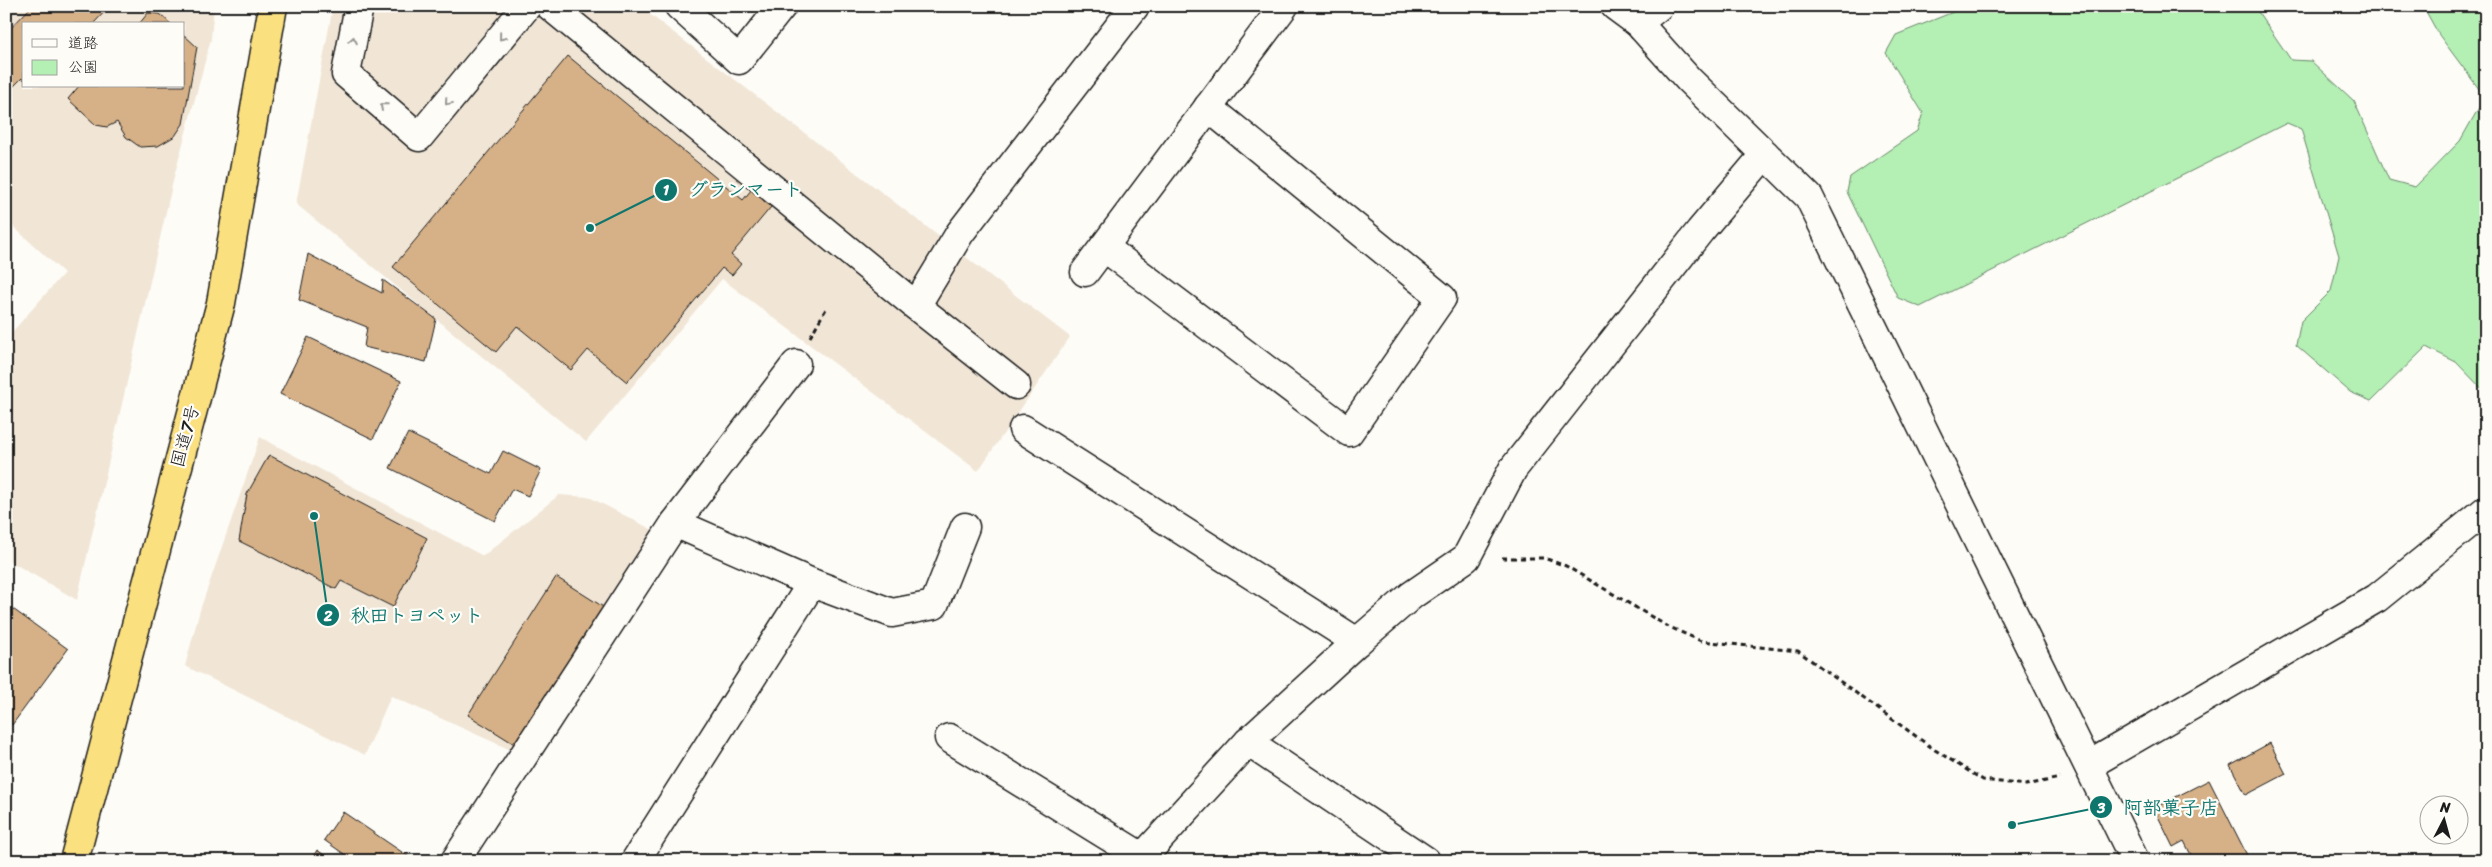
<svg xmlns="http://www.w3.org/2000/svg" width="2492" height="867" viewBox="0 0 2492 867" font-family="Sriracha,'Klee One',sans-serif">
<style>
.built{fill:#f1e6d6;fill-rule:evenodd}
.green{fill:#b4efb4;stroke:#688668}
.building{fill:#d6b188;stroke:#1c1c1c}
.lines{fill:none;stroke-linecap:round;stroke-linejoin:round}
.minor-casing{stroke:#1c1c1c;stroke-width:31}
.highway-casing{stroke:#1c1c1c;stroke-width:31}
.path{stroke:#1c1c1c;stroke-width:3;stroke-dasharray:5 4;stroke-linecap:butt}
.minor{stroke:#fdfcf7;stroke-width:28}
.highway{stroke:#fbe080;stroke-width:28}
.oneway{stroke:#989794}
.labels{text-anchor:middle;dominant-baseline:central;stroke-width:4.5;stroke-linejoin:round;paint-order:stroke}
.street-label{font-size:18px;fill:#1c1c1c;stroke:#fdfcf7}
.leader{fill:none;stroke:#0f766e;stroke-width:2}
.callout-dot{fill:#0f766e;stroke:#fdfcf7;stroke-width:2}
.mark-label{font-size:15px;text-anchor:middle;font-weight:bold;fill:#fff}
.callout-label{font-size:19px;text-anchor:middle;font-weight:bold;fill:#0f766e;stroke:#fdfcf7;stroke-width:4.5;stroke-linejoin:round;paint-order:stroke}
</style>
<rect width="100%" height="100%" fill="#fdfcf7"/>
<filter id="ink" filterUnits="userSpaceOnUse"><feTurbulence type="fractalNoise" baseFrequency=".02" numOctaves="2"/><feDisplacementMap in="SourceGraphic" scale="10" xChannelSelector="R" yChannelSelector="G"/><feConvolveMatrix kernelMatrix="1 2 1 2 8 2 1 2 1" color-interpolation-filters="sRGB"/></filter>
<g filter="url(#ink)">
<g class="built">
<path d="M6 6H214L211 39 174 177 77 600 6 559V339L64 273 6 220ZM24 24H184V86H24Z"/>
<polygon points="333,6 639,6 1070,337 978,471 722,279 586,442 296,204"/>
<polygon points="260,437 483,556 559,495 589,497 653,530 511,750 391,696 365,755 185,666 200,610"/>
</g>
<polygon class="green" points="1968,6 2254,6 2291,60 2311,61 2354,101 2389,180 2415,187 2460,141 2485,97 2439,35 2423,6 2486,6 2486,393 2456,362 2426,347 2371,401 2350,392 2296,345 2301,321 2331,291 2339,256 2301,129 2287,123 1920,307 1898,298 1847,192 1850,177 1917,131 1923,113 1886,53 1896,35"/>
<g class="building">
<polygon points="32,6 110,6 93,24 24,24 24,80 22,78 10,90 6,86 6,33"/>
<polygon points="148,13 160,14 171,24 139,24"/>
<polygon points="184,35 197,47 183,124 175,136 158,146 140,147 126,137 117,122 107,127 96,125 68,99 79,86 184,86"/>
<polygon points="568,56 743,200 756,184 776,201 731,255 741,264 732,275 722,268 627,382 588,350 571,370 517,326 496,352 393,267"/>
<polygon points="308,254 382,293 383,280 436,319 426,362 364,347 367,327 299,300"/>
<polygon points="308,337 401,381 373,439 280,394"/>
<polygon points="408,433 491,474 503,451 541,470 528,496 512,489 495,521 390,468"/>
<polygon points="269,455 427,538 393,607 341,581 336,589 239,541 247,494"/>
<polygon points="556,577 605,608 516,745 468,715"/>
<polygon points="6,604 68,649 12,725 6,720"/>
<polygon points="2270,743 2286,774 2246,795 2230,765"/>
<polygon points="2209,780 2250,861 2194,861 2184,841 2173,847 2154,808"/>
<polygon points="343,812 415,861 354,861 324,840"/>
<polygon points="317,850 333,861 311,861"/>
</g>
<g class="lines">
<g class="minor-casing">
<g id="minor">
<polyline points="359,6 346,74 419,137 527,6"/>
<polyline points="550,6 916,306 960,233 1135,6"/>
<polyline points="679,6 739,60 782,6"/>
<polyline points="1615,6 1638,23 1689,80 1809,197 2135,861"/>
<polyline points="1638,23 1659,6"/>
<polyline points="1104,247 1349,432 1442,298 1208,107"/>
<polyline points="1085,272 1284,6"/>
<polyline points="916,306 1016,385"/>
<polyline points="1023,429 1357,642"/>
<polyline points="675,523 812,583 892,613 934,605 965,527"/>
<polyline points="949,738 1142,857"/>
<polyline points="1248,742 1426,861"/>
<polyline points="2089,765 2377,598 2486,510"/>
<polyline points="455,861 675,523 796,364"/>
<polyline points="635,861 812,583"/>
<polyline points="1139,861 1248,742 1357,642 1412,595 1466,558 1513,469 1700,231 1765,154"/>
</g>
</g>
<g class="highway-casing">
<polyline id="highway" points="74,861 221,303 273,6"/>
</g>
<g class="path">
<polyline points="810,337 826,309"/>
<polyline points="1502,558 1544,558 1566,566 1667,626 1701,641 1798,651 1935,750 1983,780 2026,785 2060,778"/>
</g>
<use href="#minor" class="minor"/>
<use href="#highway" class="highway"/>
</g>
<defs><path id="oneway-chevron" d="M-2-3.5L2.5 0L-2 3.5" fill="none" stroke-width="1.6" stroke-linecap="round" stroke-linejoin="round" transform="scale(1.25)"/></defs>
<g class="oneway">
<use href="#oneway-chevron" transform="translate(502 37) rotate(129)"/>
<use href="#oneway-chevron" transform="translate(353 40) rotate(-80)"/>
<use href="#oneway-chevron" transform="translate(448 102) rotate(130)"/>
<use href="#oneway-chevron" transform="translate(383 106) rotate(-139)"/>
</g>
</g>
<g class="labels">
<g class="street-label">
<text transform="translate(185 436) rotate(-75)">国道7号</text>
</g>
</g>
<path class="leader" d="M590 228L666 190M314 516L328 615M2012 825L2101 807"/>
<g class="callout-dot">
<circle cx="590" cy="228" r="5"/>
<circle cx="314" cy="516" r="5"/>
<circle cx="2012" cy="825" r="5"/>
<circle cx="666" cy="190" r="12"/>
<circle cx="328" cy="615" r="12"/>
<circle cx="2101" cy="807" r="12"/>
</g>
<g class="mark-label">
<text x="666" y="195">1</text>
<text x="328" y="621">2</text>
<text x="2101" y="813">3</text>
</g>
<g class="callout-label">
<text x="746" y="196">グランマート</text>
<text x="417" y="622">秋田トヨペット</text>
<text x="2171" y="814">阿部菓子店</text>
</g>
<rect width="2492" height="867" fill="none" stroke="#fdfcf7" stroke-width="25"/>
<rect x="12" y="12" width="2467" height="842" fill="none" stroke="#1c1c1c" stroke-width="2" filter="url(#ink)"/>
<rect x="22" y="22" width="162" height="65" fill="#fdfcf7" stroke="#a3a29f"/>
<rect x="32" y="39" width="25" height="8" fill="#fdfcf7" stroke="#a3a29f"/>
<text x="68" y="48" font-size="15" fill="#1c1c1c">道路</text>
<rect x="32" y="60" width="25" height="15" fill="#b4efb4" stroke="#a3a29f"/>
<text x="68" y="72" font-size="15" fill="#1c1c1c">公園</text>
<g transform="translate(2444 820) rotate(6)"><circle r="24" fill="#fdfcf7" stroke="#a3a29f"/>
<path d="M0-4L9 19L0 12L-9 19Z" fill="#1c1c1c"/>
<text y="-8" font-size="14" font-weight="bold" text-anchor="middle" fill="#1c1c1c">N</text>
</g>
</svg>
